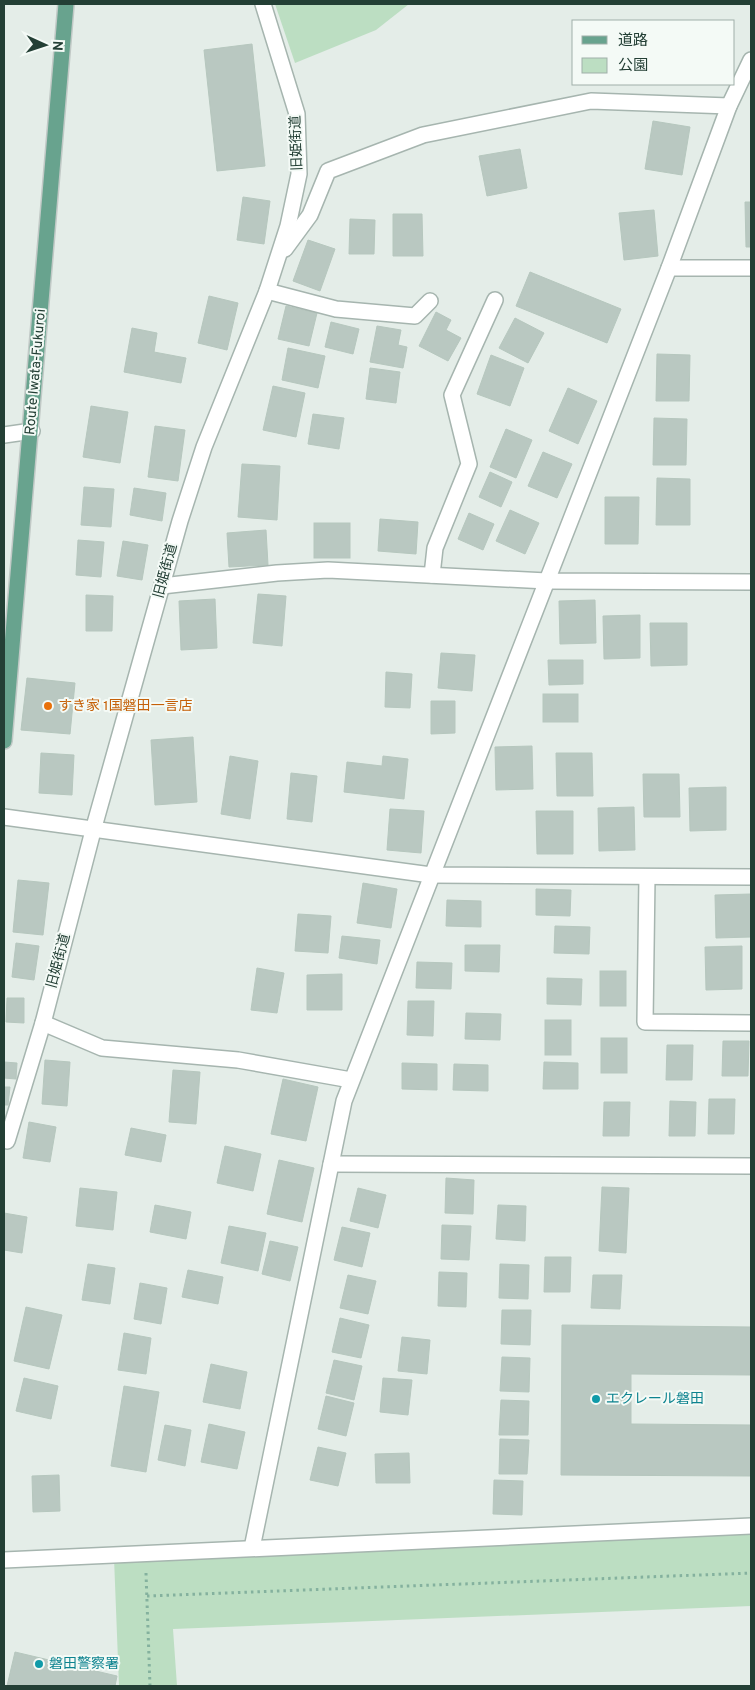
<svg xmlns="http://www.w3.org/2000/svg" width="755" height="1690" viewBox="0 0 755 1690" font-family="Overpass,'Noto Sans JP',sans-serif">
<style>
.green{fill:#bcdec2}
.building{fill:#b9c8c1;stroke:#b6c7be}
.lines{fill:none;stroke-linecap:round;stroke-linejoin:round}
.minor-casing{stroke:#a6b5af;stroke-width:18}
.major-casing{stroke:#c1c9c6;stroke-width:18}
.path{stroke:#84b19e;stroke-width:3;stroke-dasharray:2.5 4;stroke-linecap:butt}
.minor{stroke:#fff;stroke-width:15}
.major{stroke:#68a38e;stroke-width:15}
.food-dot{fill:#e8710a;stroke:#f4faf6;stroke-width:2}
.culture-dot{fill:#0f9aa8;stroke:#f4faf6;stroke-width:2}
.labels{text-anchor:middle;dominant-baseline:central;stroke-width:4;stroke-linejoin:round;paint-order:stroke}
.street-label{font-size:14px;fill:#233f35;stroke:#f4faf6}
.food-label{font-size:14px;fill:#c56008;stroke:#f4faf6;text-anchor:start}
.culture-label{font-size:14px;fill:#0d838f;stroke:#f4faf6;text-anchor:start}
</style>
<rect width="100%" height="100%" fill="#e4ede8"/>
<g class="green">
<polygon points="275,4 409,4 376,30 295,63"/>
<polygon points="751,1533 751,1606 173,1629 177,1686 119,1686 114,1558"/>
</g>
<g class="building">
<polygon points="252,44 265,166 217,171 204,50"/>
<polygon points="653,121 690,127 682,175 645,169"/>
<polygon points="520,149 527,188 487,196 479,156"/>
<polygon points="243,197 270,201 264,244 237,240"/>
<polygon points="745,202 751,202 751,247 746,247"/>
<polygon points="654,210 658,256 624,260 619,213"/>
<polygon points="393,214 422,214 423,256 393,256"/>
<polygon points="350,219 375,220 374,254 349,254"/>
<polygon points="308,240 335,249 320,291 293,281"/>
<polygon points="530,272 621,309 607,343 516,306"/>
<polygon points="209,296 238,303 227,350 198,343"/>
<polygon points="286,306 317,313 309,346 278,339"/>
<polygon points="436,312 451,320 446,330 461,338 448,361 419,346"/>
<polygon points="515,318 544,333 528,363 499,348"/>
<polygon points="331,322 359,329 353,354 325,347"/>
<polygon points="377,326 401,330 398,345 407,347 403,368 370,362"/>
<polygon points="132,328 157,333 154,352 186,358 181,383 124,372"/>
<polygon points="288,348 325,356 318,388 282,380"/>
<polygon points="657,354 690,355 689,401 656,401"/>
<polygon points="491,355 524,368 510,406 477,394"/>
<polygon points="370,368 400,372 396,403 366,399"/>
<polygon points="273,386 305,393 296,437 263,430"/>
<polygon points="568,388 597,401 578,444 549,431"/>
<polygon points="91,406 128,412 120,463 83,457"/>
<polygon points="313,414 344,418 339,449 308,444"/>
<polygon points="654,418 687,419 686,465 653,465"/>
<polygon points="155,426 185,430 178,481 148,477"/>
<polygon points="506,429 532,440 516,478 490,467"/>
<polygon points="543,452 572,464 557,498 528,486"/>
<polygon points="242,464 280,466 277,520 238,517"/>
<polygon points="490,472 512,482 501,507 479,497"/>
<polygon points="657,478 690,479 690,525 656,525"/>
<polygon points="84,487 114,489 111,527 81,525"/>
<polygon points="134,488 166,493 162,521 130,515"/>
<polygon points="605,497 639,497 638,544 605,544"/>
<polygon points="510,510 539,523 525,554 496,541"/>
<polygon points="469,513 494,524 483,550 458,539"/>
<polygon points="380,519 418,522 416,554 378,551"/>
<rect x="314" y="523" width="36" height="35"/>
<polygon points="266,530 268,565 229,567 227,533"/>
<polygon points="78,540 104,542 101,577 76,575"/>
<polygon points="123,541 148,545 142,580 117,576"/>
<polygon points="258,594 286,596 282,646 253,643"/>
<polygon points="86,595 113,596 112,631 86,631"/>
<polygon points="215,599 217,648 181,650 179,601"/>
<polygon points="595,600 596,643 560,644 559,601"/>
<polygon points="640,615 640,658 604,659 603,616"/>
<polygon points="650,623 687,623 687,665 651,666"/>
<polygon points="441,653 475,655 472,691 438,688"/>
<polygon points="548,660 583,660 583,684 549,685"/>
<polygon points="386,672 412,674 410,708 385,707"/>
<polygon points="27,678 75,683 70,734 21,730"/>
<rect x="543" y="694" width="35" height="28"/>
<polygon points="431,701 455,701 455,733 431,734"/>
<polygon points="193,737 197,802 155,805 151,740"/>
<polygon points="532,746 533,789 496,790 495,747"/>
<polygon points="41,753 74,755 72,795 39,793"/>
<polygon points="556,753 592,753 593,796 557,796"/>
<polygon points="230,756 258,761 250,819 221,814"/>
<polygon points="383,756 408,759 404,799 344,792 347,762 382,766"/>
<polygon points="291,773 317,776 312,822 287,819"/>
<polygon points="643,774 679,774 680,817 644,817"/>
<polygon points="726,787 726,830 690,831 689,788"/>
<polygon points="634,807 635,850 599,851 598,808"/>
<polygon points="390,809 424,811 421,853 387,850"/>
<polygon points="536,811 573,811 573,854 537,854"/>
<polygon points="18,880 49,883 43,935 13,932"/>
<polygon points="363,883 397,889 391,928 357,923"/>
<polygon points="536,889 571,890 570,916 536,915"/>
<polygon points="751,894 751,937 716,938 715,895"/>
<polygon points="447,900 481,901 481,927 446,926"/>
<polygon points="298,914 331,916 328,953 295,951"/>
<polygon points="555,926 590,927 589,954 554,953"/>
<polygon points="342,936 380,940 377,964 339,958"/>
<polygon points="16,943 39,946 34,980 12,977"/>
<polygon points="465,945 500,945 499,972 465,971"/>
<polygon points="742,946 742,989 706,990 705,947"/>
<polygon points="417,962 452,963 451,989 416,988"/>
<polygon points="257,968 284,973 277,1013 251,1010"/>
<rect x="600" y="971" width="26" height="35"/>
<polygon points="342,974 342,1010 307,1010 307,975"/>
<polygon points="547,978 582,979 581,1005 547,1004"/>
<polygon points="7,998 24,998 24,1023 6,1022"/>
<polygon points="408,1001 434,1001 433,1036 407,1035"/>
<polygon points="466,1013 501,1014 500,1040 465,1039"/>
<rect x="545" y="1020" width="26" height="35"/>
<rect x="601" y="1038" width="26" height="35"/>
<polygon points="723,1041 749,1041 748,1076 722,1076"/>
<polygon points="667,1045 693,1045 692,1080 666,1080"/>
<polygon points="45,1060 70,1062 67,1106 42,1104"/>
<polygon points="4,1062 17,1063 16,1079 4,1078"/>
<polygon points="544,1062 578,1063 578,1089 543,1089"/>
<polygon points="402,1063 437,1064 437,1090 402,1089"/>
<polygon points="454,1064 488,1065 488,1091 453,1090"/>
<polygon points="173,1070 200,1072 196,1124 169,1122"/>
<polygon points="283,1079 318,1087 306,1141 271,1134"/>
<polygon points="4,1087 10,1087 8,1105 4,1105"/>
<polygon points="709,1099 735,1099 734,1134 708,1134"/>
<polygon points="670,1101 696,1102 695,1136 669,1136"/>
<polygon points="604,1102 630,1102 629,1136 603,1136"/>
<polygon points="29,1122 56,1127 50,1162 23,1158"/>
<polygon points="131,1128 166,1135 161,1162 125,1155"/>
<polygon points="225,1146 261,1154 253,1191 217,1183"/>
<polygon points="279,1160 314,1168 302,1222 267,1214"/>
<polygon points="446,1178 474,1180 473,1214 445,1213"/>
<polygon points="602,1187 629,1188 626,1253 599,1251"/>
<polygon points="80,1188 117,1192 113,1230 76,1226"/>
<polygon points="358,1188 386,1195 378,1228 350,1221"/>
<polygon points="155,1205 191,1212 186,1239 150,1232"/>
<polygon points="498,1205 526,1206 525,1241 496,1239"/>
<polygon points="4,1213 27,1217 22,1253 4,1250"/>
<polygon points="442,1225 471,1226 469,1260 441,1259"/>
<polygon points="229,1226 266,1233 258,1271 221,1263"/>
<polygon points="342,1227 370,1233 362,1267 334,1260"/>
<polygon points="270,1241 298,1247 290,1281 262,1274"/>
<polygon points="545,1257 571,1257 570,1292 544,1292"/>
<polygon points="88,1264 115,1268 110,1304 82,1300"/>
<polygon points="500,1264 529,1265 528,1299 499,1298"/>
<polygon points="188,1270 223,1277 218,1304 182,1297"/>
<polygon points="439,1272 467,1273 466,1307 438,1306"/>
<polygon points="348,1275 376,1281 368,1314 340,1308"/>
<polygon points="593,1275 622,1275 620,1309 591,1308"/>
<polygon points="140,1283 167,1288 161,1324 134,1319"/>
<polygon points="26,1307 62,1315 49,1369 14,1361"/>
<polygon points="502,1310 531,1310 530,1345 501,1344"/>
<polygon points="340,1318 369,1325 361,1358 332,1352"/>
<polygon points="562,1325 751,1327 751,1375 631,1374 631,1424 751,1425 751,1476 561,1475"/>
<polygon points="124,1333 151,1338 146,1374 118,1370"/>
<polygon points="402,1337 430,1340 427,1374 398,1371"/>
<polygon points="502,1357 530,1358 529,1392 500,1391"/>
<polygon points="334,1360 362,1366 354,1400 326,1393"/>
<polygon points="211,1364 247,1372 240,1409 203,1402"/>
<polygon points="24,1378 58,1386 51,1419 16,1411"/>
<polygon points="383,1378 412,1380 408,1415 380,1412"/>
<polygon points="124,1386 159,1392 146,1472 111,1466"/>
<polygon points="326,1396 354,1403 346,1436 318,1429"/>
<polygon points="501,1400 529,1401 528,1435 499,1435"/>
<polygon points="209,1424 245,1432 237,1469 201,1462"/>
<polygon points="165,1425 191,1430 185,1466 158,1460"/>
<polygon points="500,1439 529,1440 527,1474 499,1474"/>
<polygon points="318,1447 346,1453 338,1486 310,1480"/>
<polygon points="409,1453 410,1483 376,1483 375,1454"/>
<polygon points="59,1475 60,1511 33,1512 32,1476"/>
<polygon points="494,1480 523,1481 522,1515 493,1514"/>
<polygon points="15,1652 117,1676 115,1686 7,1686"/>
</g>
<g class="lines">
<g class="minor-casing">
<g id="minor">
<polyline points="285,249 310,215 328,171 423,135 591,101 729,106"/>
<polyline points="669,268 751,268"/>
<polyline points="267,291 336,309 415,316 430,301"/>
<polyline points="4,435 32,431"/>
<polyline points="432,575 435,548 469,464 452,395 495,300"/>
<polyline points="162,586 277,573 328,570 547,581 751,582"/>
<polyline points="4,817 431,875 751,877"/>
<polyline points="647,877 645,1022 751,1023"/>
<polyline points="43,1023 102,1048 238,1060 351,1080"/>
<polyline points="4,1140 7,1141 43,1023 94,827 180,521 204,447 267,291 288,226 299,174 297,114 263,4"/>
<polyline points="331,1164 751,1166"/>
<polyline points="252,1548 344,1101 669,268 729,106 751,60"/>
<polyline points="4,1560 751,1526"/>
</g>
</g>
<g class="major-casing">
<polyline id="major" points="4,741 66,4"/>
</g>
<g class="path">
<polyline points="146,1573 150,1686"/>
<polyline points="147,1596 751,1573"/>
</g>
<use href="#minor" class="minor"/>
<use href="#major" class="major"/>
</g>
<circle class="food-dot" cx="48" cy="706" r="5"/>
<g class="culture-dot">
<circle cx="596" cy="1399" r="5"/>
<circle cx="39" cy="1664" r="5"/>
</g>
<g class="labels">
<g class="street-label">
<text transform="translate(297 143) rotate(-92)">旧姫街道</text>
<text transform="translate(36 372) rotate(-85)">Route Iwata-Fukuroi</text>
<text transform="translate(166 571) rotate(-75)">旧姫街道</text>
<text transform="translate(59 961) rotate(-75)">旧姫街道</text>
</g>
<g class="food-label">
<text x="58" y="706">すき家 1国磐田一言店</text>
</g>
<g class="culture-label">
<text x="606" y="1399">エクレール磐田</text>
<text x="49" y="1664">磐田警察署</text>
</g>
</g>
<rect width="755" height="1690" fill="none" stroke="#233f35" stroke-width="10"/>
<rect x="572" y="20" width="162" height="65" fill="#f4faf6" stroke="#a0afa9"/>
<rect x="582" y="36" width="25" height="8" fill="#68a38e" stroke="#a0afa9"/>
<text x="618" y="45" font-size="15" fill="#233f35">道路</text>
<rect x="582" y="58" width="25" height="15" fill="#bcdec2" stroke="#a0afa9"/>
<text x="618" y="70" font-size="15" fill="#233f35">公園</text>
<g transform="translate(45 45) rotate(93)" stroke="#f4faf6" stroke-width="4" paint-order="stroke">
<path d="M0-4L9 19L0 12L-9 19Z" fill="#233f35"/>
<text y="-8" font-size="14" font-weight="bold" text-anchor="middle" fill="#233f35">N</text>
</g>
</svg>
